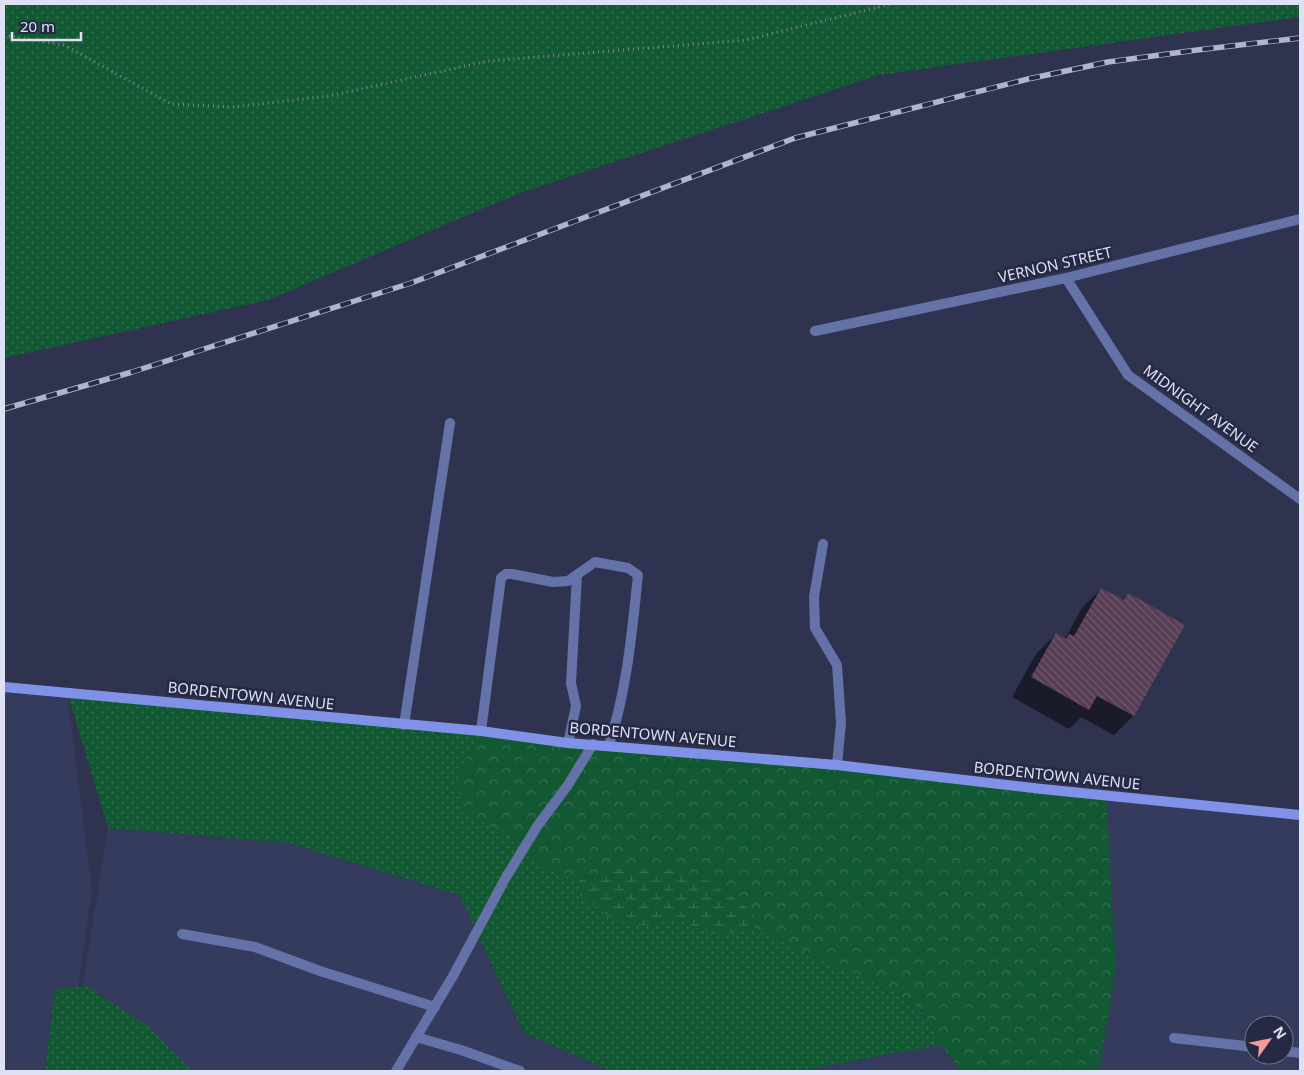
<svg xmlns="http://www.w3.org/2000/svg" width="1304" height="1075" viewBox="0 0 1304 1075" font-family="'Noto Sans',sans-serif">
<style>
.built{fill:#353b5d;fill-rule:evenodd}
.grass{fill:url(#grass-dots)}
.forest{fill:url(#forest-crowns)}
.wetland{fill:url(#wetland-marsh)}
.shadow{fill:#0007}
.building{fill:url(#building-back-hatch)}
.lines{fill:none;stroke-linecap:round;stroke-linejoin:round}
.path{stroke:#7f839a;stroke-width:3;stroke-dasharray:1 4;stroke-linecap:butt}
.service{stroke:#6572a8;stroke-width:10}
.minor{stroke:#6572a8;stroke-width:10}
.secondary{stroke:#8092e8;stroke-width:10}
.rail-casing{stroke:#b1b5c9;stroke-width:5.5}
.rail{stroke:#252944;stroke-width:4;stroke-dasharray:11;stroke-linecap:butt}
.labels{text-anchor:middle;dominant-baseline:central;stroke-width:5;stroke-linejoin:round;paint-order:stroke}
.street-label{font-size:15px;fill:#dde1f3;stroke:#252944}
</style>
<defs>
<pattern id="grass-dots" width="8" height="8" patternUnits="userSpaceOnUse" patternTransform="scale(1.25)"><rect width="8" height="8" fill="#125833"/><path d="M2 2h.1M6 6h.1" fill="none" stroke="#347051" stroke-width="1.8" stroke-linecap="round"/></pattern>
<pattern id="forest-crowns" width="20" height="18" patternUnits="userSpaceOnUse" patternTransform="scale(1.25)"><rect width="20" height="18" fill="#125833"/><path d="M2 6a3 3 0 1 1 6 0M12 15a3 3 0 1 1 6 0" fill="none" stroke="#347051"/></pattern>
<pattern id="wetland-marsh" width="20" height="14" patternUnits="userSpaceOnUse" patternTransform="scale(1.25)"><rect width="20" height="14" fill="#125833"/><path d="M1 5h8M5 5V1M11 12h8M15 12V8" fill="none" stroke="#347051"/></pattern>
<pattern id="building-back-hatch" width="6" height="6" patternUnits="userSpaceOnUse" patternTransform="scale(1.25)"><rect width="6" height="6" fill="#573e55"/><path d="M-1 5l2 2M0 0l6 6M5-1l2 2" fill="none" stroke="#6f5a6e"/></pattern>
</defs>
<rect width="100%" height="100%" fill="#2f334f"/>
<g class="built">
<polygon points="4,687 67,692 92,889 66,1071 4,1071"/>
<path d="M1106 796 1300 815V1071H1099L1116 969ZM1254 1025H1284V1055H1254Z"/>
<polygon points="108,828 288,843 459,895 524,1033 611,1071 69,1071"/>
<polygon points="941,1045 961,1071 801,1071 803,1070"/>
</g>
<g class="grass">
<polygon points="4,4 1300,4 1300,17 879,75 520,193 268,300 4,358"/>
<polygon points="67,692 481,732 466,760 456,785 462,812 481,821 503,834 557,875 580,879 578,893 620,922 648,925 676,918 694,927 738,930 754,928 840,969 885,986 922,1012 941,1045 803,1070 801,1071 611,1071 524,1033 459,895 288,843 108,828"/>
<polygon points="86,986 149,1027 192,1071 45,1071 55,990"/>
</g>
<polygon class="forest" points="481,732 1106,796 1116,969 1099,1071 961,1071 941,1045 922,1011 885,986 840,969 754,928 754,912 607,872 580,879 557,875 503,834 481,821 462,812 456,785 466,760"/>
<path class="wetland" d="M670 870 710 882 754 912V928L720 934 694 927 676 918C667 920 658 924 649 925 619 928 599 911 578 893L580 879 607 872Z"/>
<polygon class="shadow" points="1101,589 1122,601 1128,594 1183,626 1133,716 1114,735 1081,717 1069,729 1012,697 1036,654 1056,634 1065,639 1082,608"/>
<polygon class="building" points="1101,588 1124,600 1128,593 1185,625 1134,716 1097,696 1089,710 1031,677 1056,633 1066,639 1069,634 1074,636"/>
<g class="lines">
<polyline class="path" points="4,35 64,45 171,104 232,107 329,96 488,61 746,40 891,4"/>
<g class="service">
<polyline points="823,544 814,597 815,628 837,665 841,723 837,765"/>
<polyline points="404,725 450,423"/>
<path d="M481 731 501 578 506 574H512L553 582 568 581 595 562 628 568 638 575C632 632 627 690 609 745"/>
<polyline points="568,743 576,706 571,683 577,575"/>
<polyline points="182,934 255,947 320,971 435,1007"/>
<polyline points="416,1037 461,1050 520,1071"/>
<polyline points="1174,1038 1254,1047"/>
<polyline points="1284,1051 1300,1053"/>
<polyline points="396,1071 453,976 505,879 538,825 568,785 593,744"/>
</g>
<g class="minor">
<polyline points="1066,278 1128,375 1300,499"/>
<polyline points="815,331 1066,278 1300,219"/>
</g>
<polyline class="secondary" points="4,687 481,731 568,743 837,765 1042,789 1300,815"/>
<g class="rail-casing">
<polyline id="rail" points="4,409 132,372 411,283 795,138 1028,79 1108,62 1197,50 1300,38"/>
</g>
<use href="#rail" class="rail"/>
</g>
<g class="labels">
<g class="street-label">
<text transform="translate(1055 264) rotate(-13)">VERNON STREET</text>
<text transform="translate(1201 408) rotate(36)">MIDNIGHT AVENUE</text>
<text transform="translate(251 695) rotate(6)">BORDENTOWN AVENUE</text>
<text transform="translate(653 734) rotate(5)">BORDENTOWN AVENUE</text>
<text transform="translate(1057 775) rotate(6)">BORDENTOWN AVENUE</text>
</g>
</g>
<rect width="1304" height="1075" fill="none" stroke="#dde1f3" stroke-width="10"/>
<g transform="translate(1269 1040) rotate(57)"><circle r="24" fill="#252944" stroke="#6f738a"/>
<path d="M0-4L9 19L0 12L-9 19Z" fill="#f59b9a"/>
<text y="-8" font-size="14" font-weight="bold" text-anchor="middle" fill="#dde1f3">N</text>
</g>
<path d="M12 32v8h69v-8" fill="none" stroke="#dde1f3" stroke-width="2.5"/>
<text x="20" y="32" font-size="15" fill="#dde1f3" stroke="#252944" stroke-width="4" paint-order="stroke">20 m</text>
</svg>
